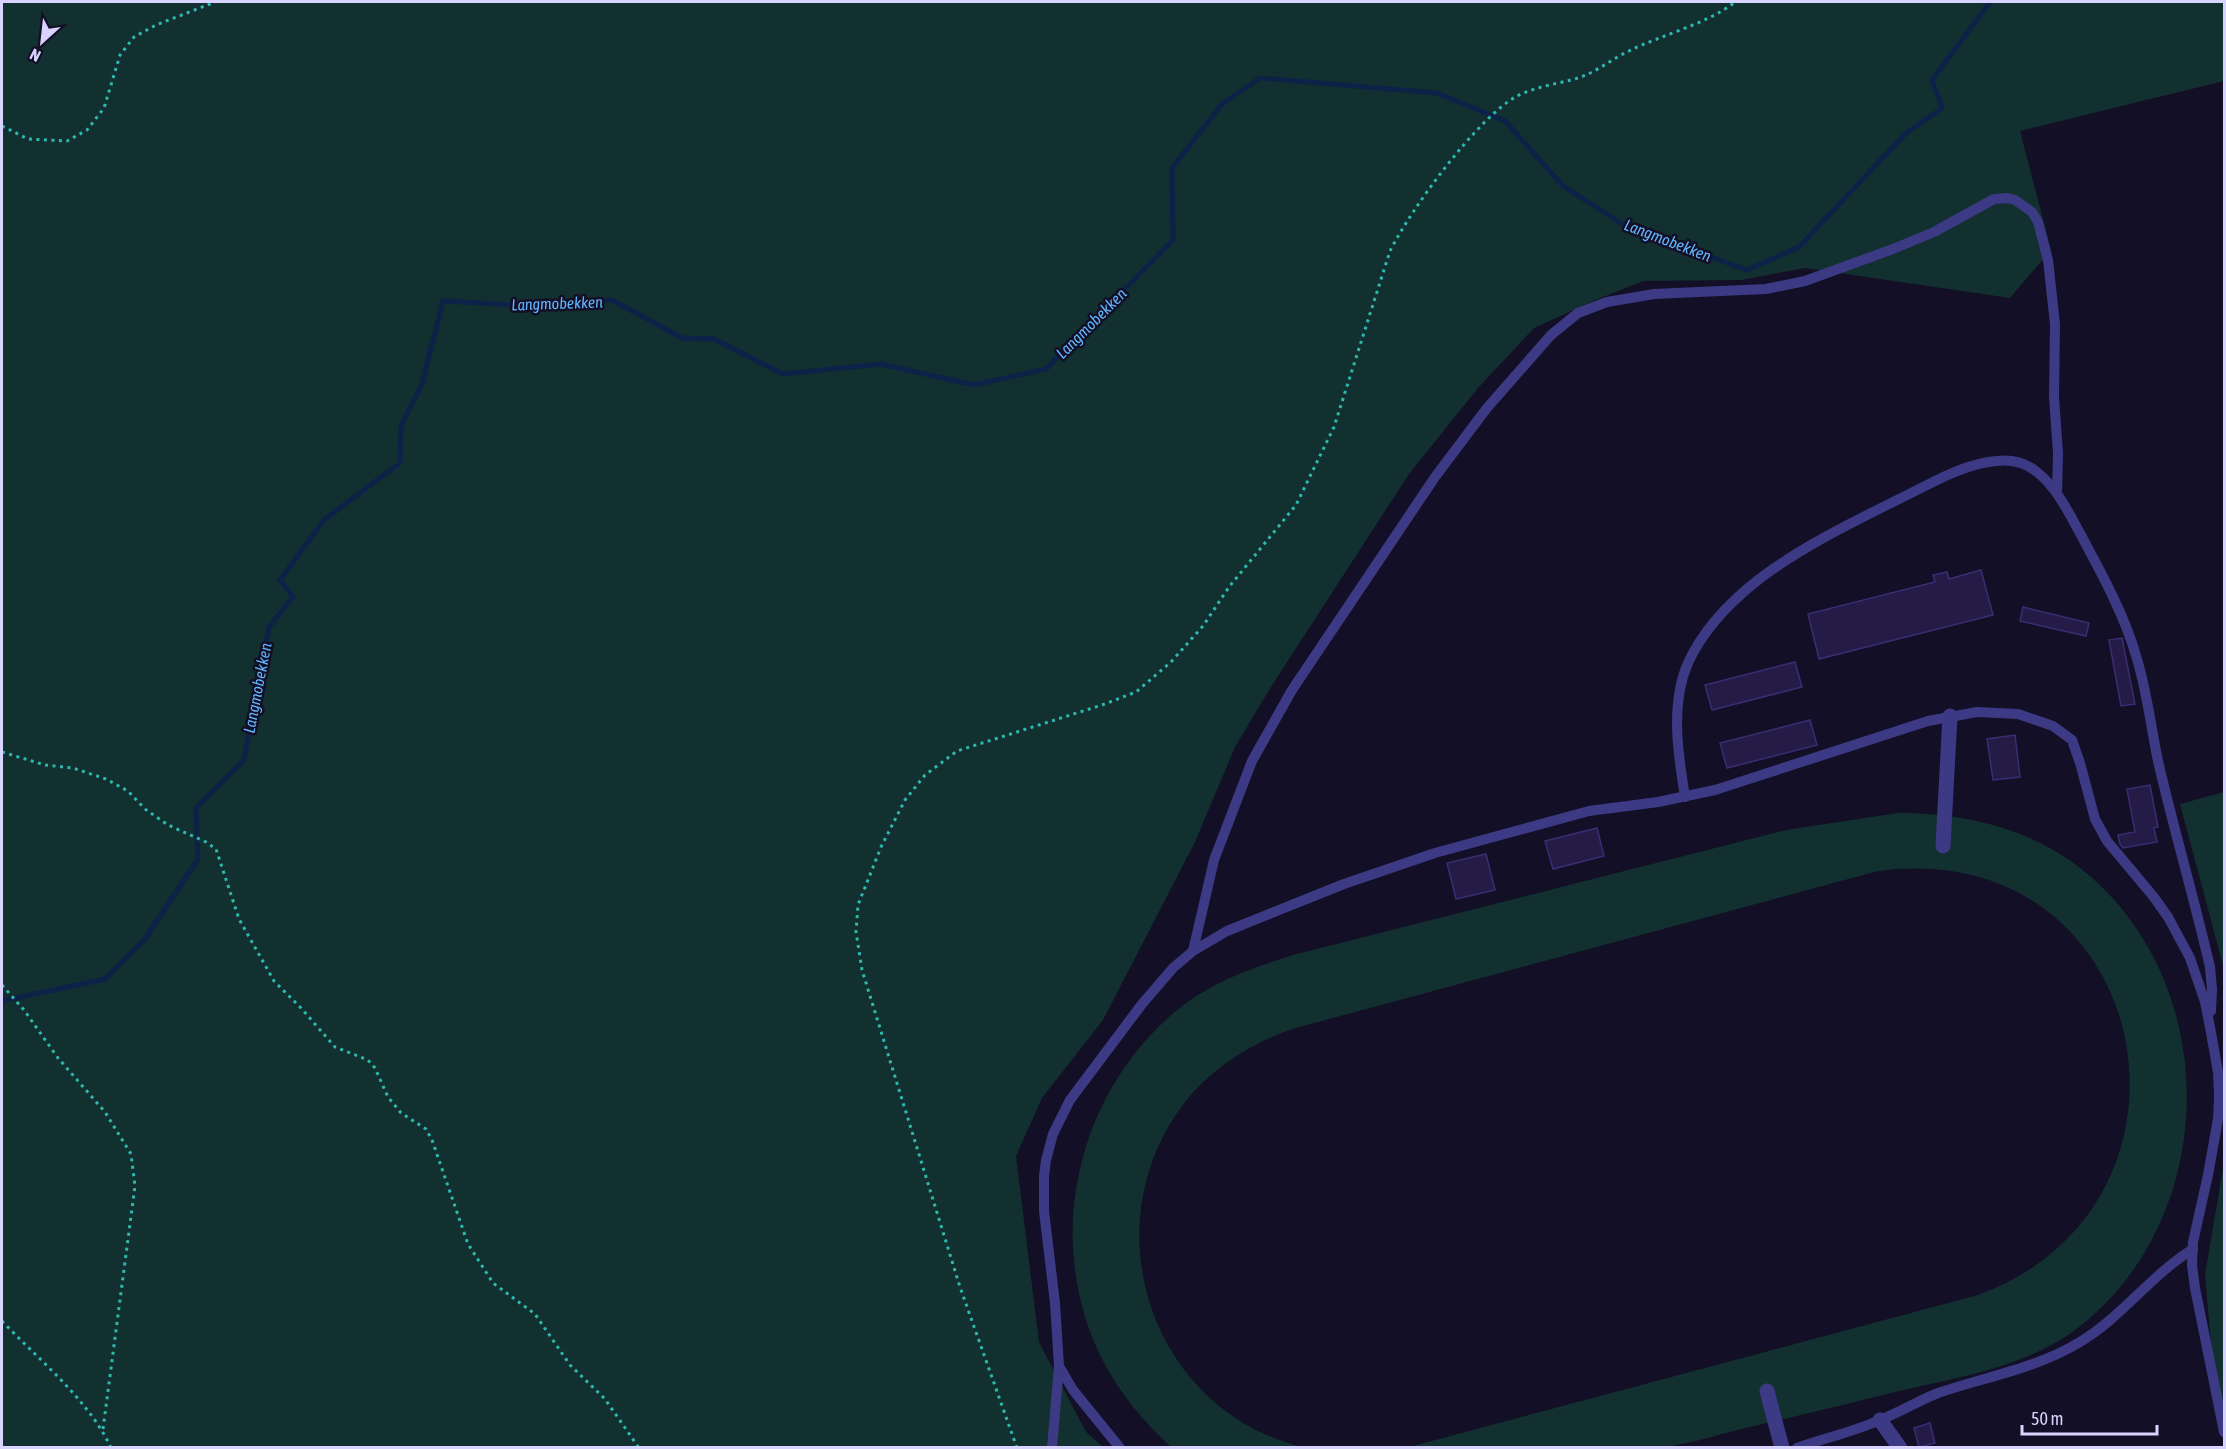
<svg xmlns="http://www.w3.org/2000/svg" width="2226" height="1449" viewBox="0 0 2226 1449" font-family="'Asap Condensed',sans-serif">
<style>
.green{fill:#12302f}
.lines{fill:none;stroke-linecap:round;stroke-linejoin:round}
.stream{stroke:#0c2248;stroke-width:5}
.building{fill:#241b47;stroke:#3b2d73;stroke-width:1.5}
.path{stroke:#2fb8b0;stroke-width:3;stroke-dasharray:3 4.5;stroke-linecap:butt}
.service{stroke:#3d3a85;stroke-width:10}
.minor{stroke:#3d3a85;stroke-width:15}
.labels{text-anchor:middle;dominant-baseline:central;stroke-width:5;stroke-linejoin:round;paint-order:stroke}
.water-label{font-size:16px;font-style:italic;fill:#62b6ff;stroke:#130f26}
</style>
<rect width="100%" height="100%" fill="#130f26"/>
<g class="green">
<polygon points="2,2 2224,2 2224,81 2020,131 2051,250 2010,298 1805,268 1741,280 1643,281 1591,302 1534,328 1478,388 1409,474 1269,690 1235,747 1195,842 1103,1020 1042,1098 1016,1156 1039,1342 1086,1432 1103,1447 2,1448"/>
<polygon points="2224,792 2224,969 2180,804"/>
<path d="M1898 813C1959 813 2016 825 2068 859 2226 969 2226 1222 2070 1334 2017 1369 1955 1378 1895 1392 1844 1405 1793 1417 1742 1429 1717 1435 1692 1443 1666 1447 1639 1449 1608 1447 1580 1447 1523 1447 1466 1447 1409 1447L1978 1295C2226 1204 2154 835 1878 871L1292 1029C1251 1044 1213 1067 1185 1102 1090 1225 1150 1409 1302 1447L1172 1448C1145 1423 1121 1395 1104 1363 1041 1242 1076 1090 1182 1006 1216 980 1253 968 1293 955L1786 830Z"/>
<polygon points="2224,1162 2224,1433 2216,1398 2205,1275"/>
</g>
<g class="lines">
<polyline class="stream" points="2,1001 105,979 145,939 198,859 196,808 244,760 269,627 293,597 280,580 324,520 400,463 401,426 422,384 443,301 530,306 612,300 682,338 714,339 783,374 881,364 974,385 1046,369 1173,240 1172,168 1222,104 1260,78 1437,93 1505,121 1563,186 1627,227 1747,270 1799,247 1905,134 1942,108 1932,80 1990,2"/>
</g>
<g class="building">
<polygon points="1981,570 1993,615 1819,659 1808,614 1935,582 1933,575 1947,572 1949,579"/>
<polygon points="2023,607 2089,623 2086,636 2020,621"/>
<polygon points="2122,638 2135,704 2121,706 2109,640"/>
<polygon points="1795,662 1802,687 1712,710 1705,685"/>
<polygon points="1810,720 1817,745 1727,768 1720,743"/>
<polygon points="2015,735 2020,777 1993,780 1987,739"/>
<polygon points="2150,785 2158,827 2154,828 2157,842 2123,848 2120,844 2118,835 2135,832 2127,789"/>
<polygon points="1597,828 1604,856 1553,869 1545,841"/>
<polygon points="1486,854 1495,890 1456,899 1447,863"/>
<polygon points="1930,1423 1935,1443 1919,1447 1914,1428"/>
</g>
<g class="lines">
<g class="path">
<polyline points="2,126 28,139 67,141 87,130 104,108 120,55 134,37 156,25 215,2"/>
<polyline points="2,752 45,765 73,768 106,779 128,791 145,809 168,825 206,842 216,849 239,919 274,981 301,1008 335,1047 368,1060 375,1068 388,1097 401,1113 426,1129 432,1140 468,1244 493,1283 535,1314 570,1365 605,1399 639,1448"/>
<polyline points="2,985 24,1010 58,1058 105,1112 131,1154 135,1186 103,1429"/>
<path d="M2 1321C37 1358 90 1401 111 1448"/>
<path d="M1017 1448 960 1287 862 970 856 932 858 905 881 847 905 800 925 775 957 751 1102 705 1136 692 1171 662 1203 626 1229 587 1296 505 1334 427 1390 251C1411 209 1477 118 1517 96 1537 86 1558 84 1578 78 1597 72 1613 58 1631 50 1662 35 1709 23 1735 2"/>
</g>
<g class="service">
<path d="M1685 797C1678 754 1670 704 1688 663 1703 630 1730 602 1758 580 1800 548 1849 524 1895 501 1927 486 1961 464 1996 461 2011 459 2026 463 2037 472 2057 488 2069 513 2081 535 2102 574 2125 616 2137 659 2147 692 2151 727 2158 761 2174 830 2194 898 2210 967L2212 989 2211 1011"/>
<polyline points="1193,951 1214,860 1252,761 1292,690 1435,477 1487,408 1551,335 1578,313 1607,302 1654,294 1766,289 1805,281 1893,249 1934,232 1994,199 2007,198 2015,200 2032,212 2038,222 2048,260 2055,324 2054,397 2058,453 2057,493"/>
<polyline points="1052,1448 1059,1366"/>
<polyline points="1120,1448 1073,1390 1059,1366 1055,1303 1044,1211 1044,1176 1046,1160 1053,1134 1070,1100 1142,1004 1173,968 1193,951 1227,931 1344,884 1435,853 1589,811 1658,802 1715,790 1928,721 1977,712 2018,714 2053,726 2072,740 2080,763 2095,819 2107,841 2153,896 2168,917 2190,958 2205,1002 2210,1027 2218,1072 2219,1096 2218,1119 2208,1175 2193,1242 2192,1265 2195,1288 2224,1432"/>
<path d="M1797 1448C1825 1438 1853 1432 1880 1420 1900 1412 1918 1401 1938 1393 1985 1377 2038 1368 2080 1342 2122 1317 2151 1275 2193 1249"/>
</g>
<g class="minor">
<polyline points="1943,846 1950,716"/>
<polyline points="1767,1391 1782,1448"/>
<polyline points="1880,1420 1900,1448"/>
</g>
</g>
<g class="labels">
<g class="water-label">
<text transform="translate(1668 240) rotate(21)">Langmobekken</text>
<text transform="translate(557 303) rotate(-2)">Langmobekken</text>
<text transform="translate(1091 323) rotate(-45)">Langmobekken</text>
<text transform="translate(257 688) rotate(-79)">Langmobekken</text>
</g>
</g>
<rect width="2226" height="1449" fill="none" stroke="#d9d4ff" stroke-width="6"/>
<g transform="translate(42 42) rotate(207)" stroke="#130f26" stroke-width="4.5" paint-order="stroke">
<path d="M0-4.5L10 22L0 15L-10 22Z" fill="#d9d4ff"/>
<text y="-9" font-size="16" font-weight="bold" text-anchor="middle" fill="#d9d4ff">N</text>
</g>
<path d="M2022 1425v9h135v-9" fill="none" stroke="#d9d4ff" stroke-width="3"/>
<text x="2031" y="1425" font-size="18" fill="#d9d4ff" stroke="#130f26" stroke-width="4.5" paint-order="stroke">50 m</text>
</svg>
